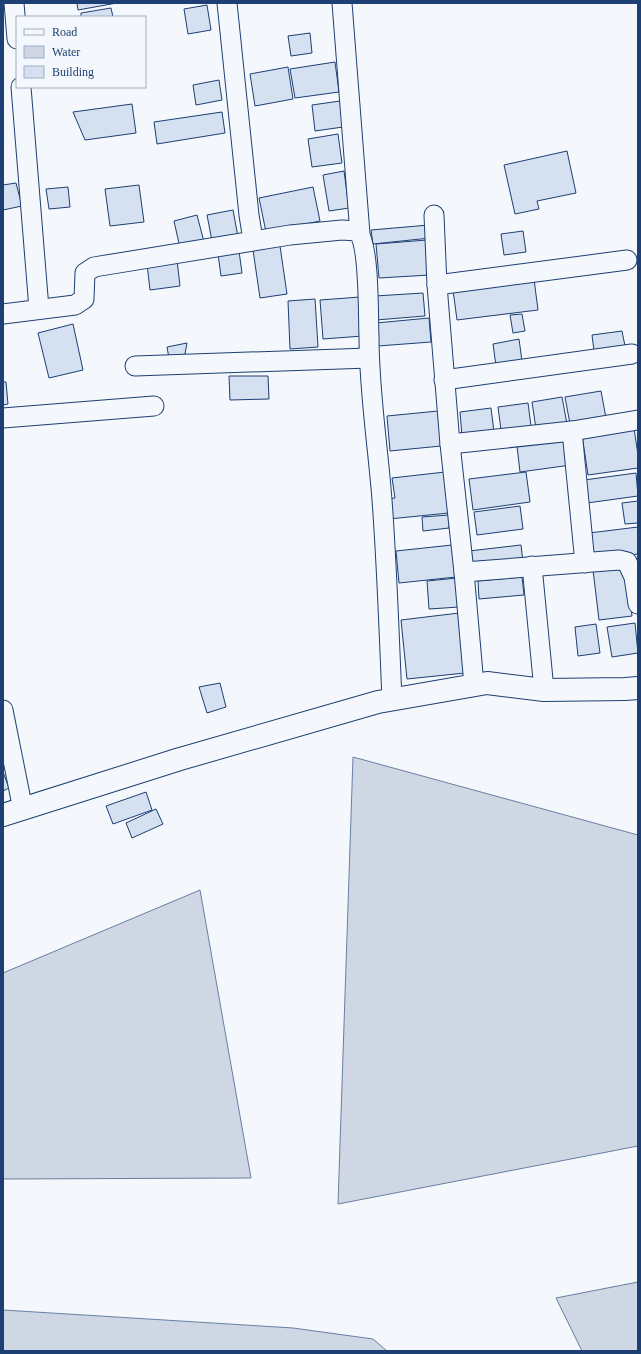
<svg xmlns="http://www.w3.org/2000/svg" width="641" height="1354" viewBox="0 0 641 1354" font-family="Georgia,serif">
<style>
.water{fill:#cfd7e4;stroke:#687fa3}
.building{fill:#d5e0f0;stroke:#1d3f73}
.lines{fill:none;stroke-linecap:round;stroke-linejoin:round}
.minor-casing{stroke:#1d3f73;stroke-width:21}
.tertiary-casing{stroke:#1d3f73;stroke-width:24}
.minor{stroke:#f4f7fb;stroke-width:19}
.tertiary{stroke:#f4f7fb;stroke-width:22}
</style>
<rect width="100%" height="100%" fill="#f4f7fb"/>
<g class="water">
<polygon points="353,757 638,835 638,1146 338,1204"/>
<polygon points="200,890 251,1178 3,1179 3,973"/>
<polygon points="638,1282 638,1351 582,1351 556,1298"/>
<polygon points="3,1310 293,1328 373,1339 387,1351 3,1351"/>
</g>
<g class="building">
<polygon points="77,3 117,3 78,10"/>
<polygon points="207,5 211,30 188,34 184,9"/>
<polygon points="111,8 113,17 81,17 81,13"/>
<polygon points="310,33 312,53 291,56 288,36"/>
<polygon points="335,62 339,92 295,98 290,69"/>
<polygon points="288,67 293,99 255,106 250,74"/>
<polygon points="219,80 222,100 196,105 193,85"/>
<polygon points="340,101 343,127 315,131 312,105"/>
<polygon points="132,104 136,133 85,140 73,112"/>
<polygon points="222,112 225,133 157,144 154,122"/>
<polygon points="338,134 342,163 312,167 308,139"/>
<polygon points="567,151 576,193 537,201 539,209 515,214 504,165"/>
<polygon points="344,171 349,208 329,211 323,175"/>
<polygon points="16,183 22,206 3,210 3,185"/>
<polygon points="139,185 144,222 110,226 105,189"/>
<polygon points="68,187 70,207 49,209 46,189"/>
<polygon points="313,187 320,221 266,232 259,198"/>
<polygon points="233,210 238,237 212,241 207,215"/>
<polygon points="197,215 204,242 180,248 174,221"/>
<polygon points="429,225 430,238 373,244 371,230"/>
<polygon points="523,231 526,252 504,255 501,234"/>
<polygon points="427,240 430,275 379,278 376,244"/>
<polygon points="280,246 287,294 260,298 253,250"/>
<polygon points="239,251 242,273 221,276 218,254"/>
<polygon points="177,260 180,286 150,290 147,264"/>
<polygon points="534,279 538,310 457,320 453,290"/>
<polygon points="423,293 425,316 376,320 375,296"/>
<polygon points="360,297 363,336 323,339 320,300"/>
<polygon points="315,299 318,347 290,349 288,301"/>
<polygon points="522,314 525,331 513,333 510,315"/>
<polygon points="429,318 431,342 378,346 376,323"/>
<polygon points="73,324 83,370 49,378 38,333"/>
<polygon points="622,331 625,346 594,351 592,335"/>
<polygon points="519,339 522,361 496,366 493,344"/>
<polygon points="187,343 185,354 169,358 167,347"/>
<polygon points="229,376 268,376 269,399 230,400"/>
<polygon points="3,382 6,382 8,404 3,405"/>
<polygon points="601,391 606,418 570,424 565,397"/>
<polygon points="562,397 567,424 536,429 532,402"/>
<polygon points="528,403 531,426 501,430 498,407"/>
<polygon points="491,408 494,432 462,436 460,412"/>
<polygon points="438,411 441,446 390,451 387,416"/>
<polygon points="634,428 638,455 638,468 588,475 582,435"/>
<polygon points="567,439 571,465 520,472 517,446"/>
<polygon points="445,472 449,513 389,519 387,499 395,498 392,478"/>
<polygon points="526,472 530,502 473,510 469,479"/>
<polygon points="636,473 638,496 587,503 584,480"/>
<polygon points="638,501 638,523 625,524 622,503"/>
<polygon points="520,506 523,529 477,535 474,512"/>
<polygon points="449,515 449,528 423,531 422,517"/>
<polygon points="638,527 638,554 592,559 589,533"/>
<polygon points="452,545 456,577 399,583 396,551"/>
<polygon points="521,545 523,562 471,568 469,551"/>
<polygon points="626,566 632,616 599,620 593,570"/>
<polygon points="522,577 524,595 479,599 478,581"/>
<polygon points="457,578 459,607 429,609 427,581"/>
<polygon points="459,613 465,673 407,679 401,620"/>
<polygon points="635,623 638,653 612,657 607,627"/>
<polygon points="596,624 600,653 578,656 575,627"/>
<polygon points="220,683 226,707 207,713 199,687"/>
<polygon points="3,772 9,788 3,791"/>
<polygon points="146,792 152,810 113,824 106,806"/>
<polygon points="156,809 163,824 132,838 126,823"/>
</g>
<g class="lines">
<g class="minor-casing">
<g id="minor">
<polyline points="14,3 17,39"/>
<polyline points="227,3 249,215 253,240"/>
<polyline points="342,3 360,234"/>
<polyline points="21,87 39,309"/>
<polyline points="434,215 437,285 450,444 464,572 474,685"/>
<polyline points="437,285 627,260"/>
<path d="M3 314 75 305 84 299 85 273 94 267 290 235 342 230 357 231C370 243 368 317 369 337 369 392 378 446 382 500 387 566 389 633 392 699"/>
<polyline points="135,366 369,358"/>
<polyline points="444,380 632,354"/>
<polyline points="3,418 154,406"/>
<polyline points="572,431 585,563"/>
<polyline points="450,444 572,431 638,420"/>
<polyline points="532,566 544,690"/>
<polyline points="464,572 619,560 627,562 634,577 638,604"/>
<polyline points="3,710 23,810"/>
</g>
</g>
<g class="tertiary-casing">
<polyline id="tertiary" points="3,815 180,759 378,702 487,683 544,690 625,689 638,688"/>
</g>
<use href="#minor" class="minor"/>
<use href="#tertiary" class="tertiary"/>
</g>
<rect width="641" height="1354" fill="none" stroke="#1d3f73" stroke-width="8"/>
<rect x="16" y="16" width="130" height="72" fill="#f4f7fb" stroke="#9eadc5"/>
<rect x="24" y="29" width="20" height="6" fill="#f4f7fb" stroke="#9eadc5"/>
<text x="52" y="36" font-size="12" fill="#1d3f73">Road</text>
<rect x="24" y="46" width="20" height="12" fill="#cfd7e4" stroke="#9eadc5"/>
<text x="52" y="56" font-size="12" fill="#1d3f73">Water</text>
<rect x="24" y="66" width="20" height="12" fill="#d5e0f0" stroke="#9eadc5"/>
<text x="52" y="76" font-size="12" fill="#1d3f73">Building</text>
</svg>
